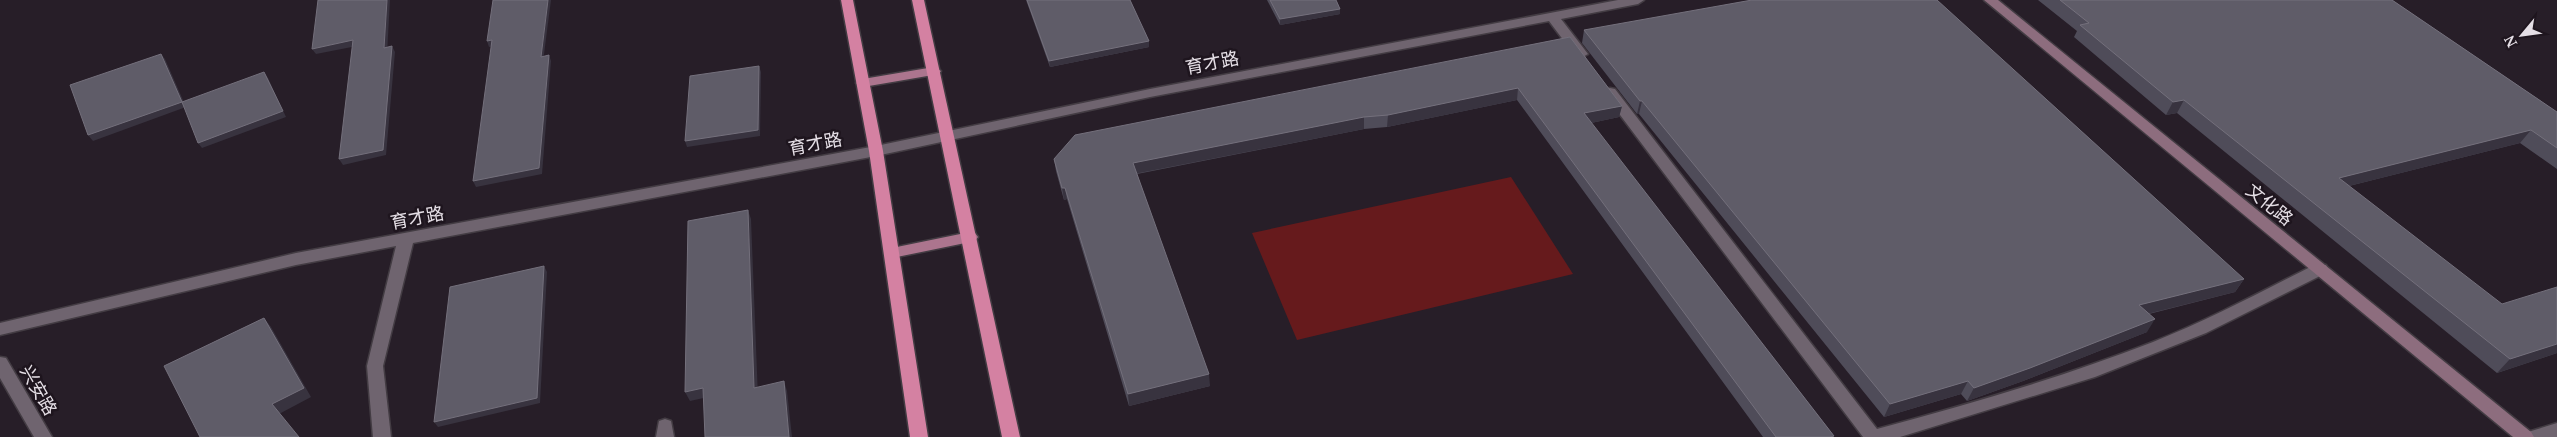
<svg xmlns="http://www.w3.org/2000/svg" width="2557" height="437" viewBox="0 0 2557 437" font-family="'Noto Serif','Noto Sans SC',serif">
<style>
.green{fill:#661a1c}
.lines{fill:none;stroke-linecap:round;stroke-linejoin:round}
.street-casing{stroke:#433c43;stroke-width:3}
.secondary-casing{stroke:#433c43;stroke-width:3}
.primary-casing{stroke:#433c43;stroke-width:3}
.highway-casing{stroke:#433c43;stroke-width:3}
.street{fill:#6f646f;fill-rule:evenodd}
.secondary{fill:#8d6d7e;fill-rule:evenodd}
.primary{fill:#ac758e;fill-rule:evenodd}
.highway{fill:#d481a2;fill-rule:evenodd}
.wall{fill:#4f4c59}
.shaded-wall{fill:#38333f}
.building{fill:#5f5c68;stroke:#74707c}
.labels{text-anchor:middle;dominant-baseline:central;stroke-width:5;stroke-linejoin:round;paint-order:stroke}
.street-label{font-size:18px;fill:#e5dfe6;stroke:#1e151e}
</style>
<rect width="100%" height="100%" fill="#271e28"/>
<polygon class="green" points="1511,177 1573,274 1297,340 1252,233"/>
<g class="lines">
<g class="street-casing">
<g id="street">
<polygon points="1618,0 1644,0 1638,4 1561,19 1588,54 1581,58 1576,57 1549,21 1150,97 876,156 413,243 383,366 391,437 373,437 367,366 396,246 296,265 0,335 0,323 296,253 876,146 1150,89"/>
<path d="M1610 88 1615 89 1877 429C1970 404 2063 377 2153 342 2208 320 2261 292 2314 265H2326L2328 269 2326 273 2206 333 2095 377 1900 437H1863L1605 95 1603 92 1605 89Z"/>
<polygon points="0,357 6,358 52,437 34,437 0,378"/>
<polygon points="665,419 671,421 674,437 656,437 659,421"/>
<polygon points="2557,423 2557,437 2525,437 2528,432"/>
</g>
</g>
<g class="secondary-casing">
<polygon id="secondary" points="1984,0 1998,0 2531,432 2534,437 2513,437"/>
</g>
<g class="primary-casing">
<g id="primary">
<polygon points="934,67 941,71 939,74 863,87 856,83 863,79"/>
<polygon points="970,232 975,233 978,237 975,241 892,258 887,257 884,253 887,249 892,248"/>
</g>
</g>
<g class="highway-casing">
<g id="highway">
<polygon points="841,0 853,0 883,151 928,437 910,437 869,151"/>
<polygon points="912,0 924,0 1020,437 1002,437"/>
</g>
</g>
<use href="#street" class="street"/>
<use href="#secondary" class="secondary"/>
<use href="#primary" class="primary"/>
<use href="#highway" class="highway"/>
</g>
<g class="wall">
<polygon points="1026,0 1130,0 1149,41 1149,47 1050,67"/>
<polygon points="1267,0 1336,0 1340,9 1340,14 1280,25"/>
<polygon points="2038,0 2392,0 2557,112 2557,169 2520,143 2349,186 2557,353 2497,373 2177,113 2166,115 2074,37 2077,31"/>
<polygon points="1584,30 2244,279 2235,292 2149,314 2147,332 2023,381 1967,401 1961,394 1884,417 1639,114 1637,114 1582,43"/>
<polygon points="1570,37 1622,106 1619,117 1591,123 1834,436 1833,437 1763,437 1517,100 1387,127 1364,129 1137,174 1210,386 1129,406 1067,199 1064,200 1056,171 1054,159"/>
</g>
<g class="shaded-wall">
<polygon points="387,0 390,0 387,54 384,48"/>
<polygon points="548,0 551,0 543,62 541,57"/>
<polygon points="1340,9 1340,14 1280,25 1280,19"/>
<polygon points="353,40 357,46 316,54 312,49"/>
<polygon points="492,40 495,46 489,47 487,41"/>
<polygon points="1149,41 1149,47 1050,67 1049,61"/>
<polygon points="392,46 395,52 386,155 343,165 339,159"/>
<polygon points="161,54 165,59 186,107 93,141 88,135"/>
<polygon points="549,55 551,61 542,174 476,187 473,181"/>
<polygon points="759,66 761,72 760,136 687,147 685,141"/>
<polygon points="264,72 268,78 286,117 202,148 198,143"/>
<polygon points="1518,88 1517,100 1387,127 1388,115"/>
<polygon points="2184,100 2177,113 2166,115 2173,102"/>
<polygon points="1640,101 1642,101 1639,114 1637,114"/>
<polygon points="1622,106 1619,117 1582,125 1584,113"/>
<polygon points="1364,117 1364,129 1134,174 1133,163"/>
<polygon points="2531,130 2520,143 2329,191 2339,178"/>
<polygon points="1062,188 1065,188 1067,199 1064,200"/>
<polygon points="748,210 751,219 758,398 754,388"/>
<polygon points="544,266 547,272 540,403 438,427 434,422"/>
<polygon points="2244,279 2235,292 2131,318 2139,305"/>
<polygon points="264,318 271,327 311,397 279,414 272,404"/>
<polygon points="2155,319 2147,332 2023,381 1967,401 1974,388"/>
<polygon points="2557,344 2557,353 2497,373 2510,359"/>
<polygon points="1209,374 1210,386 1129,406 1128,394"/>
<polygon points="784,381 787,391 792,437 789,437"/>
<polygon points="1968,381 1961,394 1884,417 1890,404"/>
<polygon points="703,388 708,397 690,401 685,392"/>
</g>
<g class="building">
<polygon points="318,0 387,0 384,48 392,46 383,150 339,159 353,40 312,49"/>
<polygon points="493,0 548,0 541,57 549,55 539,168 473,181 492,40 487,41"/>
<polygon points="1027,0 1130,0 1149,41 1049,61"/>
<polygon points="1270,0 1336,0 1340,9 1280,19"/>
<polygon points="1752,0 1937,0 2244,279 2139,305 2155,319 2030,368 1974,388 1968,381 1890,404 1642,101 1640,101 1584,30"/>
<polygon points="2060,0 2392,0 2557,112 2557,148 2531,130 2339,178 2502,304 2557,287 2557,344 2510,359 2184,100 2173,102 2080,25 2089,23"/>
<polygon points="1570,37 1622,106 1584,113 1834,436 1830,437 1776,437 1518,88 1388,115 1364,117 1133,163 1209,374 1128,394 1065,188 1062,188 1054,159 1075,135"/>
<polygon points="161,54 182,102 88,135 70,85"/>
<polygon points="759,66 758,130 685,141 690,76"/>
<polygon points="264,72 283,111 198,143 182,102"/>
<polygon points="748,210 754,388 784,381 789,437 705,437 703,388 685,392 688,221"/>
<polygon points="544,266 537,398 434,422 450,287"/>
<polygon points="264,318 304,388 272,404 299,437 200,437 164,366"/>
</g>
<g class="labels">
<g class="street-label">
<text transform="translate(1212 62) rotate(-11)">育才路</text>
<text transform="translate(815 143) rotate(-11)">育才路</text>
<text transform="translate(2270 204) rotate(39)">文化路</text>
<text transform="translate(417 217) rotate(-11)">育才路</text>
<text transform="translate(39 390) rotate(60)">兴安路</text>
</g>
</g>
<g transform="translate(2522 35) rotate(241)" stroke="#1e151e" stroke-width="4" paint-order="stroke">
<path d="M0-4L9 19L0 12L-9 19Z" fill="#e5dfe6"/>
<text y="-8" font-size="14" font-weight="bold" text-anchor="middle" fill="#e5dfe6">N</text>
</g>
</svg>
